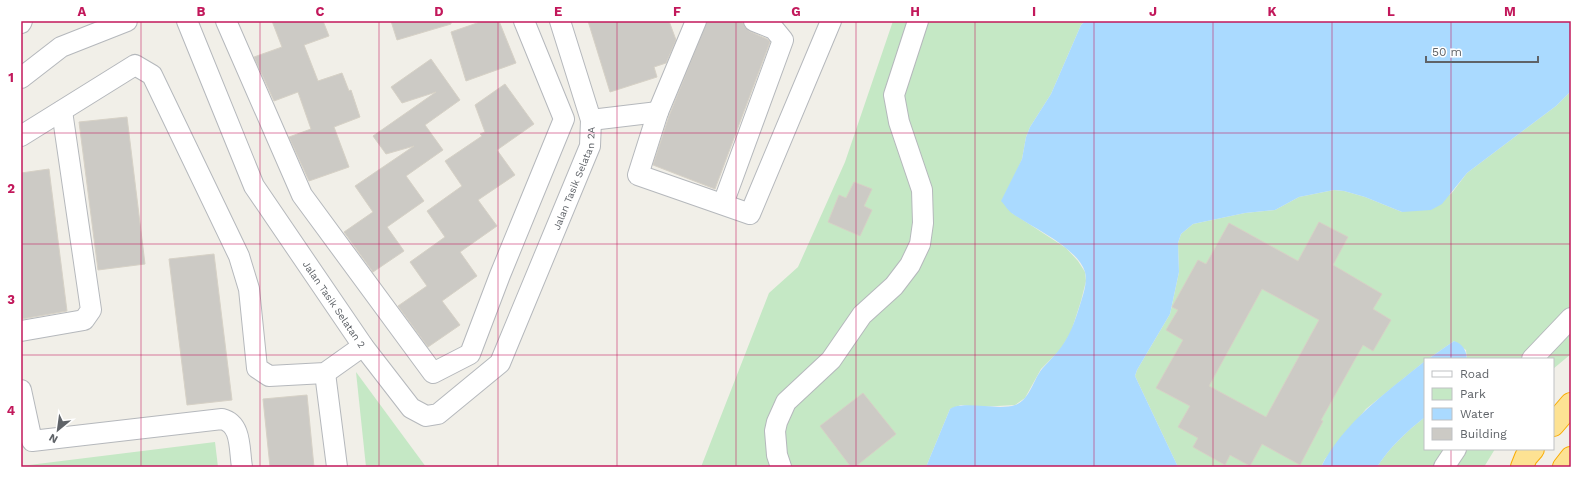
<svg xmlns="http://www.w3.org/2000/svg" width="1592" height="488" viewBox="0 0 1592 488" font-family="'Work Sans',sans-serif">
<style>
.green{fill:#c5e8c5}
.water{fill:#aadaff}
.building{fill:#cccac5;stroke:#d6d1c6;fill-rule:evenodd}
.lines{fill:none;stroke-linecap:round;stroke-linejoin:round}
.minor-casing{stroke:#b5b8bc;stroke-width:22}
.highway-casing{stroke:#f9ab00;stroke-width:24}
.minor{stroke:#fff;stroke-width:20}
.highway{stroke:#fde293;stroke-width:22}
.grid{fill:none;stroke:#c2185b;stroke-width:1;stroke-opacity:0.55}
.labels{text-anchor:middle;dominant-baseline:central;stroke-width:3;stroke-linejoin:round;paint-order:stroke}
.street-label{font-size:10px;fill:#5f6368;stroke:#fff}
.neatline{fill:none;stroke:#c2185b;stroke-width:1.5}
.grid-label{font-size:13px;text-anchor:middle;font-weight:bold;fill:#c2185b}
</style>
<rect width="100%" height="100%" fill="#f1efe8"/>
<g class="green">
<polygon points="893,21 1085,21 1081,25 1051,94 1030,127 1026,137 1022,159 1017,171 1012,213 1066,248 1078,261 1085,272 1086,281 1081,301 1071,332 1061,349 1041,369 1025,398 1015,405 980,407 961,405 950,409 926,467 701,467 769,293 798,267 845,162"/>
<polygon points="1571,91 1571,354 1553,369 1553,359 1467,359 1466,350 1454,341 1428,359 1425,359 1425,361 1366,409 1325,459 1321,467 1178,467 1135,376 1137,370 1170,314 1179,272 1178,243 1181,234 1193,224 1245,213 1275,210 1299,197 1334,190 1344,191 1365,197 1402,212 1451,194 1467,173 1556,106"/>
<polygon points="356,372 426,467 366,467"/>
<path d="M1425 417V449H1495L1484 467H1377C1390 447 1406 432 1425 417Z"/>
<polygon points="215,442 218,467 21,467 21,466"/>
</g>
<g class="water">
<path d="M1085 21H1571V91L1556 106 1467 173 1442 204 1431 210 1402 212 1365 197 1344 191 1334 190 1299 197 1275 210 1245 213 1193 224 1181 234 1178 243 1179 272 1170 314 1137 370 1135 376 1178 467H926L950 409C962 400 998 411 1015 405 1030 400 1033 380 1042 369 1045 365 1049 362 1052 358 1067 343 1073 327 1079 308 1082 298 1088 283 1085 272 1078 248 1033 228 1013 214 1008 211 1005 205 1001 201L1022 159 1026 137 1030 127 1051 94 1081 25Z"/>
<path d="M1454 341C1463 344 1466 350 1467 359H1428Z"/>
<path d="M1425 361V417C1406 432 1390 447 1377 467H1321C1344 422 1387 392 1425 361Z"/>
</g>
<g class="building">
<polygon points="272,21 323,21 329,36 304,45 318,81 342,73 349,91 351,90 360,117 334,127 349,167 309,181 289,137 311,129 298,92 274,101 254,57 282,47"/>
<polygon points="391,21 451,21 451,24 397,40"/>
<polygon points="483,21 499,21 516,63 466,81 451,32"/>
<polygon points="588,21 669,21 676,40 666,63 654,67 657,77 610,92"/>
<polygon points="707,21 737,21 743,23 749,31 767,39 770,42 715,189 653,165 669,116"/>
<polygon points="431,59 460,100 425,125 443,150 406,176 424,201 387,227 404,251 373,272 344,232 373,212 355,186 414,146 386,154 373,136 436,92 402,103 391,87"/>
<polygon points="505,84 534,124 497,150 515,175 478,200 497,226 460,252 477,276 442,301 460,325 428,347 398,306 427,286 410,262 445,237 427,211 462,186 445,161 482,136 480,134 485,132 475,105"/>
<polygon points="127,117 145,264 98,270 79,122"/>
<polygon points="49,169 67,311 22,319 21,173"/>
<polygon points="854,182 872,189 864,206 872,210 860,236 828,222 839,195 846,198"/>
<path d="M1319 222 1348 237 1333 265 1382 294 1373 309 1391 320 1373 351 1363 345 1321 420 1323 421 1300 465 1262 444 1250 466 1230 455 1225 465 1193 447 1198 438 1178 427 1190 406 1156 388 1183 340 1166 330 1178 310 1172 307 1198 260 1206 264 1229 223 1298 261ZM1262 289 1319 320 1266 417 1209 386Z"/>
<polygon points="214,254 232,400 187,405 169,259"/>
<polygon points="863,393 896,434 855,467 851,467 820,426"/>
<polygon points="307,395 314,467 270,467 263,399"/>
</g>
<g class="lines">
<g class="minor-casing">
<g id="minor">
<path id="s1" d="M187 21 254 186 363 346 411 408 426 416 438 414 500 363 590 146 591 120 560 21"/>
<polyline points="226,21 302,195 433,373 470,354 500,275 564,119 524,21"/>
<polyline points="696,21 658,112 638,175 750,214 831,21"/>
<polyline points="21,23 22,21"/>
<polyline points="21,78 61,47 127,21"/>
<polyline points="591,120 658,112"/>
<polyline points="21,136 135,65 152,75 239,256 249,289 257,368 269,376 325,373 363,346"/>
<polyline points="723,204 783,40 774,29 754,21"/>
<polyline points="21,331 84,320 91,310 62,111"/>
<polyline points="1532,359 1571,318"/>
<polyline points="325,373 337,467"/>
<path d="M21 390 32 441 222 419C242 424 239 449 242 467"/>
<polyline points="781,467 777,455 775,431 777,422 786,402 831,360 862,315 894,286 910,265 920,244 923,223 922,190 899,122 894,95 918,21"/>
<polyline points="1444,467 1456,449"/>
</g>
</g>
<g class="highway-casing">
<g id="highway">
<polyline points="1553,425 1571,404"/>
<polyline points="1522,467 1526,457 1533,449"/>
<polyline points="1564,467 1571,458"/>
</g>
</g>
<use href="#minor" class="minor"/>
<use href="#highway" class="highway"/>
</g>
<path class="grid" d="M141 21V467M260 21V467M379 21V467M498 21V467M617 21V467M736 21V467M856 21V467M975 21V467M1094 21V467M1213 21V467M1332 21V467M1451 21V359M21 133H1571M21 244H1571M21 355H1571M1451 449V467"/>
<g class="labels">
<g class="street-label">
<text stroke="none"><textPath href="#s1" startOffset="759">Jalan Tasik Selatan 2A</textPath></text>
<text stroke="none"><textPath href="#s1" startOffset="321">Jalan Tasik Selatan 2</textPath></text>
</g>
</g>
<rect width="1592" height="488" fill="none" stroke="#ffffff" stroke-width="44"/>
<rect x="1424" y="358" width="130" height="92" fill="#ffffff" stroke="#bfc1c3"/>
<rect x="1432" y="371" width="20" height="6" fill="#ffffff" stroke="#bfc1c3"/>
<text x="1460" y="378" font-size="12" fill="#5f6368">Road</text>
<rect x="1432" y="388" width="20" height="12" fill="#c5e8c5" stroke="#bfc1c3"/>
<text x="1460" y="398" font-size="12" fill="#5f6368">Park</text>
<rect x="1432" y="408" width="20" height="12" fill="#aadaff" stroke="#bfc1c3"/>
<text x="1460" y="418" font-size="12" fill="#5f6368">Water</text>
<rect x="1432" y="428" width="20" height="12" fill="#cccac5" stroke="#bfc1c3"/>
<text x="1460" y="438" font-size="12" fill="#5f6368">Building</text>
<g transform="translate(58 430) rotate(209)" stroke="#ffffff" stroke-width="3" paint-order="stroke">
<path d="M0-3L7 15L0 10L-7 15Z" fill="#5f6368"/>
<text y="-6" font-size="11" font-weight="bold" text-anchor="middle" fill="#5f6368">N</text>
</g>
<path d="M1426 56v6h112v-6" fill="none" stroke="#5f6368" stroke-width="2"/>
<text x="1432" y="56" font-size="12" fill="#5f6368" stroke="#ffffff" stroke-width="3" paint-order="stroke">50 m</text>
<rect x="22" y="22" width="1548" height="444" class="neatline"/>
<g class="grid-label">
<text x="82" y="16">A</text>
<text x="201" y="16">B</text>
<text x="320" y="16">C</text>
<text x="439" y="16">D</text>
<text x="558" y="16">E</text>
<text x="677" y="16">F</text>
<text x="796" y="16">G</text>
<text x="915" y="16">H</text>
<text x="1034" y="16">I</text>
<text x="1153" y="16">J</text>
<text x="1272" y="16">K</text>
<text x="1391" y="16">L</text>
<text x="1510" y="16">M</text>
<text x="11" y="82">1</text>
<text x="11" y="193">2</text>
<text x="11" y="304">3</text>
<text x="11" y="415">4</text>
</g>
</svg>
